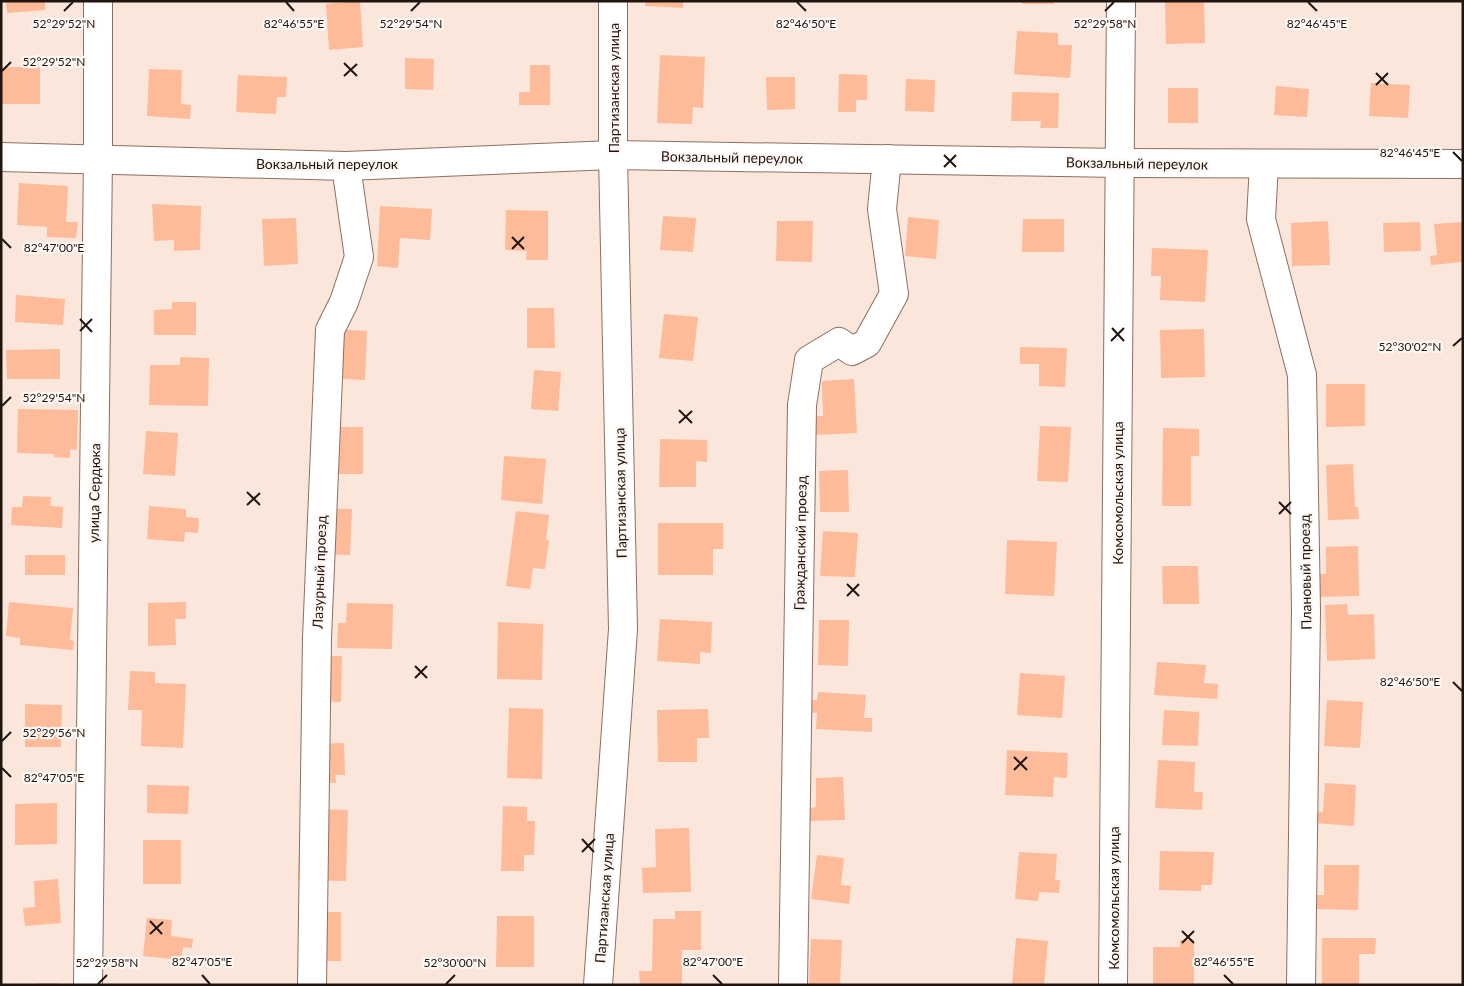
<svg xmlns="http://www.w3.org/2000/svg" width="1464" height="986" viewBox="0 0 1464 986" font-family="Lato,sans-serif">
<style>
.building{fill:#fdbb9a}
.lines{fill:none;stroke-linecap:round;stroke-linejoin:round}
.minor-casing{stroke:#8d6f60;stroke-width:30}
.minor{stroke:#fff;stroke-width:28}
.ticks{fill:none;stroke:#1f140e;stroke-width:2}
.labels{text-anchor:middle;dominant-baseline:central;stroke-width:4.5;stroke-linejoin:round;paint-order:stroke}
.street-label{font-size:14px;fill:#1f140e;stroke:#fef7f4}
.ticks-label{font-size:12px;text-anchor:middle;fill:#1f140e;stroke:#fef7f4;stroke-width:4.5;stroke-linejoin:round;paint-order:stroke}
</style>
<rect width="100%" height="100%" fill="#fbe6dc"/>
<g class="building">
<polygon points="6,1 45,1 45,10 7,13"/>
<polygon points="360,1 363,47 329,50 326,4"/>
<polygon points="645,1 683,1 683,8 645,6"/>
<rect x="1022" y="1" width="32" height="3"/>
<polygon points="1204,1 1205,43 1166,44 1165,2"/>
<polygon points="1017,31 1058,33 1058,45 1072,45 1070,78 1014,74"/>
<polygon points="660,55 705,57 703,108 693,107 692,124 657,123"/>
<polygon points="405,58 434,59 433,90 405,89"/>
<polygon points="530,65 550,65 550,105 519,105 519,92 530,92"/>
<rect x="1" y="67" width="39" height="37"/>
<polygon points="149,69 182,70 181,104 191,105 190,119 147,116"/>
<polygon points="839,74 867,75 867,100 856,100 856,112 838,112"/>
<polygon points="238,75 287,77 286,97 277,97 276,114 236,112"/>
<polygon points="766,77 795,77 795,109 767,110"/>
<polygon points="906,79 935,80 934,112 905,111"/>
<polygon points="1371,83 1410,85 1408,118 1369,116"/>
<polygon points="1276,86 1309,89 1307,117 1274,115"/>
<rect x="1168" y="88" width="30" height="35"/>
<polygon points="1012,92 1059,93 1058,128 1040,128 1041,121 1011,121"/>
<polygon points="19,183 68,186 66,222 78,222 76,238 47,237 47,227 17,225"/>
<polygon points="152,204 201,206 200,250 174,251 174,240 154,241"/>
<polygon points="380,206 432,209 430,240 400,238 398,268 377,266"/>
<polygon points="506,210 548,211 548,260 526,260 527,251 505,250"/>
<polygon points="663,216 696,218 693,252 660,250"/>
<polygon points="908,217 939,220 936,259 905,256"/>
<polygon points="296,218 298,264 264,266 262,219"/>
<polygon points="1023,219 1064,219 1064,252 1022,252"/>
<polygon points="777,221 813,221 812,262 776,261"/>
<polygon points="1328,221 1330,265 1292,266 1291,223"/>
<polygon points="1420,222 1421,251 1384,252 1383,223"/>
<polygon points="1463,222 1463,262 1431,265 1430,256 1437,255 1434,224"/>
<polygon points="1152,248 1208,250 1205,302 1160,300 1161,276 1151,276"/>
<polygon points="16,295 65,299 63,325 15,322"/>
<polygon points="172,302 196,302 196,335 154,335 154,310 172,309"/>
<polygon points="527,308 554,308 555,348 527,348"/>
<polygon points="664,314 698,317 693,361 659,358"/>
<polygon points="327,329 367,331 365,380 325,378"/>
<polygon points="1204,329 1205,377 1161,378 1160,330"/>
<polygon points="1020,347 1067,348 1065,387 1039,386 1039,364 1020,364"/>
<polygon points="60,349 60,379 7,379 6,350"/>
<polygon points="180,357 209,358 208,406 149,405 150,365 180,365"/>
<polygon points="534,370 561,372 558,411 531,409"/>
<polygon points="854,379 857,433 815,435 814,416 823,416 822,381"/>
<polygon points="1326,384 1365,384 1365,426 1326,427"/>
<polygon points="18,409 78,410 77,450 70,449 70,458 54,457 54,454 17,453"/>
<polygon points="1040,426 1071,427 1068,482 1037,481"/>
<polygon points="321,427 363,427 363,474 320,474"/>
<polygon points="1163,428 1199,429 1199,456 1191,456 1191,506 1162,506"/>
<polygon points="146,431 178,433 175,476 143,474"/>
<polygon points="660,439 707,440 707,462 696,461 696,487 659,487"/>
<polygon points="504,456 546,459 542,504 501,500"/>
<polygon points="1353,464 1355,507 1358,507 1359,519 1328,520 1326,465"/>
<polygon points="848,470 849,512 820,512 819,471"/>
<polygon points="23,496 51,497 50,506 63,507 62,528 11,525 12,507 22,507"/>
<polygon points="149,506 186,509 186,517 199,518 198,533 185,532 184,542 147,539"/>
<polygon points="318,508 352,509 350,555 316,554"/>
<polygon points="516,511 549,515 546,540 549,540 545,569 533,568 530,589 506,586"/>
<polygon points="658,523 723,523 723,549 713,549 713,575 658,575"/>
<polygon points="823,531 858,533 855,577 820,576"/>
<polygon points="1007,540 1057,542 1054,596 1005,594"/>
<polygon points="1358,546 1359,596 1317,597 1317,574 1326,574 1326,547"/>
<rect x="25" y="555" width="40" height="20"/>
<polygon points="1162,566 1198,566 1199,604 1163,604"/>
<polygon points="9,602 73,608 70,640 74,641 73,650 20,645 20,638 6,636"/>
<polygon points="186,602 186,619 175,619 176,645 148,646 148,603"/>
<polygon points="347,603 393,604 392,649 337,648 338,623 346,623"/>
<polygon points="1347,604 1348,615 1374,614 1375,659 1327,661 1325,605"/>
<polygon points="660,619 712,622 711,653 700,652 700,664 657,661"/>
<polygon points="819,620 849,620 848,666 818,665"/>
<polygon points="498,622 543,624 542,680 497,679"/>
<polygon points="314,656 342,656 341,702 313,701"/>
<polygon points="1157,662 1206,665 1204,683 1218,684 1217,699 1154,695"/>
<polygon points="130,671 155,672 155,683 186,684 183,748 141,746 142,710 128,710"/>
<polygon points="1020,673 1065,676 1062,718 1017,715"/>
<polygon points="818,692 866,695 864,718 872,718 872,732 816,729 817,713 806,712 806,700 817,700"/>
<polygon points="1327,700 1363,702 1360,748 1324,746"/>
<polygon points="25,704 62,705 61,747 25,747"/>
<polygon points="509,708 543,709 542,779 507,778"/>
<polygon points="708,709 709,738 697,738 697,762 658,762 657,710"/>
<polygon points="1164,710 1199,712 1198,746 1162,745"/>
<polygon points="344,743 345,775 335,775 336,783 313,783 312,744"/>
<polygon points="1007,750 1068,753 1067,778 1054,777 1053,797 1005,795"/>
<polygon points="1158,760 1195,762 1194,792 1203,792 1202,810 1155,808"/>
<polygon points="843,777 845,820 810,821 810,808 816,807 816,778"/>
<polygon points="1325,783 1356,785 1354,826 1315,823 1316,811 1323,812"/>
<polygon points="147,785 189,786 188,814 147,813"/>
<polygon points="57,803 57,844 15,845 15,804"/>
<polygon points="503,806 527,807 527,821 535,821 534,855 524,855 524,871 501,871"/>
<polygon points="309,809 348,810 346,881 298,880 299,843 308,843"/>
<polygon points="689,828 691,892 643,893 642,868 656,867 655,829"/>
<rect x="143" y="840" width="38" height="44"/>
<polygon points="1160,851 1214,852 1212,885 1201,885 1201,891 1159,890"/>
<polygon points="1019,852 1057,854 1055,880 1060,880 1059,893 1039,892 1038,901 1015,899"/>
<polygon points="817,855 844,858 841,885 851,886 849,904 811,899"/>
<polygon points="1324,865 1359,865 1358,910 1316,909 1317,895 1324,895"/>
<polygon points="58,879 61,923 25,926 23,908 35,907 34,881"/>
<polygon points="675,911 701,911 701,950 682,950 682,985 640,985 639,971 652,971 653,919 675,919"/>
<rect x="307" y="912" width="34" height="49"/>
<polygon points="497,916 534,916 534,967 496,967"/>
<polygon points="147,918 172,920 171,936 193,939 192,948 183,947 181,960 143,956"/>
<polygon points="1016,938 1048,941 1044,985 1012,985"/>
<polygon points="1322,938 1376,938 1375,954 1359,954 1359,984 1322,984"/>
<polygon points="811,939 842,940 840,985 809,984"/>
<polygon points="1180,940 1194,940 1194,985 1153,985 1153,947 1180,947"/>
<rect x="38" y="983" width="20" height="2"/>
</g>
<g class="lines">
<g class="minor-casing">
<g id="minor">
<polyline points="1,157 346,166 613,155 1119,163 1463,164"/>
<polyline points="1264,164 1261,219 1302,375 1306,610 1301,985"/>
<polyline points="88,985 98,158 98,1"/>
<polyline points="312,985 317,638 330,330 344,302 359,257 346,166"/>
<polyline points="598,985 623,629 613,155 613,1"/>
<polyline points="793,985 802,405 809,360 839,342 852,351 867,343 894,294 882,209 887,159"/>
<polyline points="1113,985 1121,1"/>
</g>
</g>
<use href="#minor" class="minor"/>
</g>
<path class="ticks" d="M286 2 294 11M797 2 806 11M1308 2 1317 11M64 11 73 2M411 11 420 2M1105 11 1114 2M344 63 357 76M2 71 11 62M1376 73 1388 85M344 76 357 64M1376 85 1388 73M1453 152 1462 161M944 155 956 167M944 167 956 155M512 237 524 249M2 239 11 248M512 249 524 237M80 319 92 332M1112 328 1124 341M80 331 92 319M1111 341 1124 328M1453 346 1462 338M2 406 11 397M679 410 692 423M679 423 692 411M247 492 260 505M1279 502 1291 514M247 505 260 493M1279 514 1291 502M847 584 859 596M847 596 859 584M415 666 427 678M415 678 427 666M1453 682 1462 691M2 741 11 732M1014 757 1027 770M2 768 11 777M1014 770 1027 757M582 839 594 852M582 852 595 839M150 921 162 934M1182 931 1194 943M150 934 163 922M1182 943 1194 931M202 975 210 984M713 975 722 984M1224 975 1233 984M98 984 107 975M446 984 455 975"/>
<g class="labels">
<g class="street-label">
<text transform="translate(613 88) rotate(-90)">Партизанская улица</text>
<text transform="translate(732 157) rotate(1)">Вокзальный переулок</text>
<text x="327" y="163">Вокзальный переулок</text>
<text transform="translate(1137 163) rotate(1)">Вокзальный переулок</text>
<text transform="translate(94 493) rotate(-89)">улица Сердюка</text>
<text transform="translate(620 493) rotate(-91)">Партизанская улица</text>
<text transform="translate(1117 493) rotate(-90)">Комсомольская улица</text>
<text transform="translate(800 543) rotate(-89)">Гражданский проезд</text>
<text transform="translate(319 572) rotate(-88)">Лазурный проезд</text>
<text transform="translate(1305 572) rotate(-91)">Плановый проезд</text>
<text transform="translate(604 898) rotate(-86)">Партизанская улица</text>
<text transform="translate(1113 898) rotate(-90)">Комсомольская улица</text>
</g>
</g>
<g class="ticks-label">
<text x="64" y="28">52°29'52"N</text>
<text x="411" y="28">52°29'54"N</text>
<text x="1105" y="28">52°29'58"N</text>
<text x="294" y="28">82°46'55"E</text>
<text x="806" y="28">82°46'50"E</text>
<text x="1317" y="28">82°46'45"E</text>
<text x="54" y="66">52°29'52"N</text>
<text x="1410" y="157">82°46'45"E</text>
<text x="54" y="252">82°47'00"E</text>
<text x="1410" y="351">52°30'02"N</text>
<text x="54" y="402">52°29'54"N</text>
<text x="1410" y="686">82°46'50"E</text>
<text x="54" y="737">52°29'56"N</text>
<text x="54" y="782">82°47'05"E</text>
<text x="202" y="966">82°47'05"E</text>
<text x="713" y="966">82°47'00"E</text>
<text x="1224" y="966">82°46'55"E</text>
<text x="107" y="967">52°29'58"N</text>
<text x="455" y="967">52°30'00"N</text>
</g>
<rect width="1464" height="986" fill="none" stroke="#1f140e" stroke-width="5"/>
</svg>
